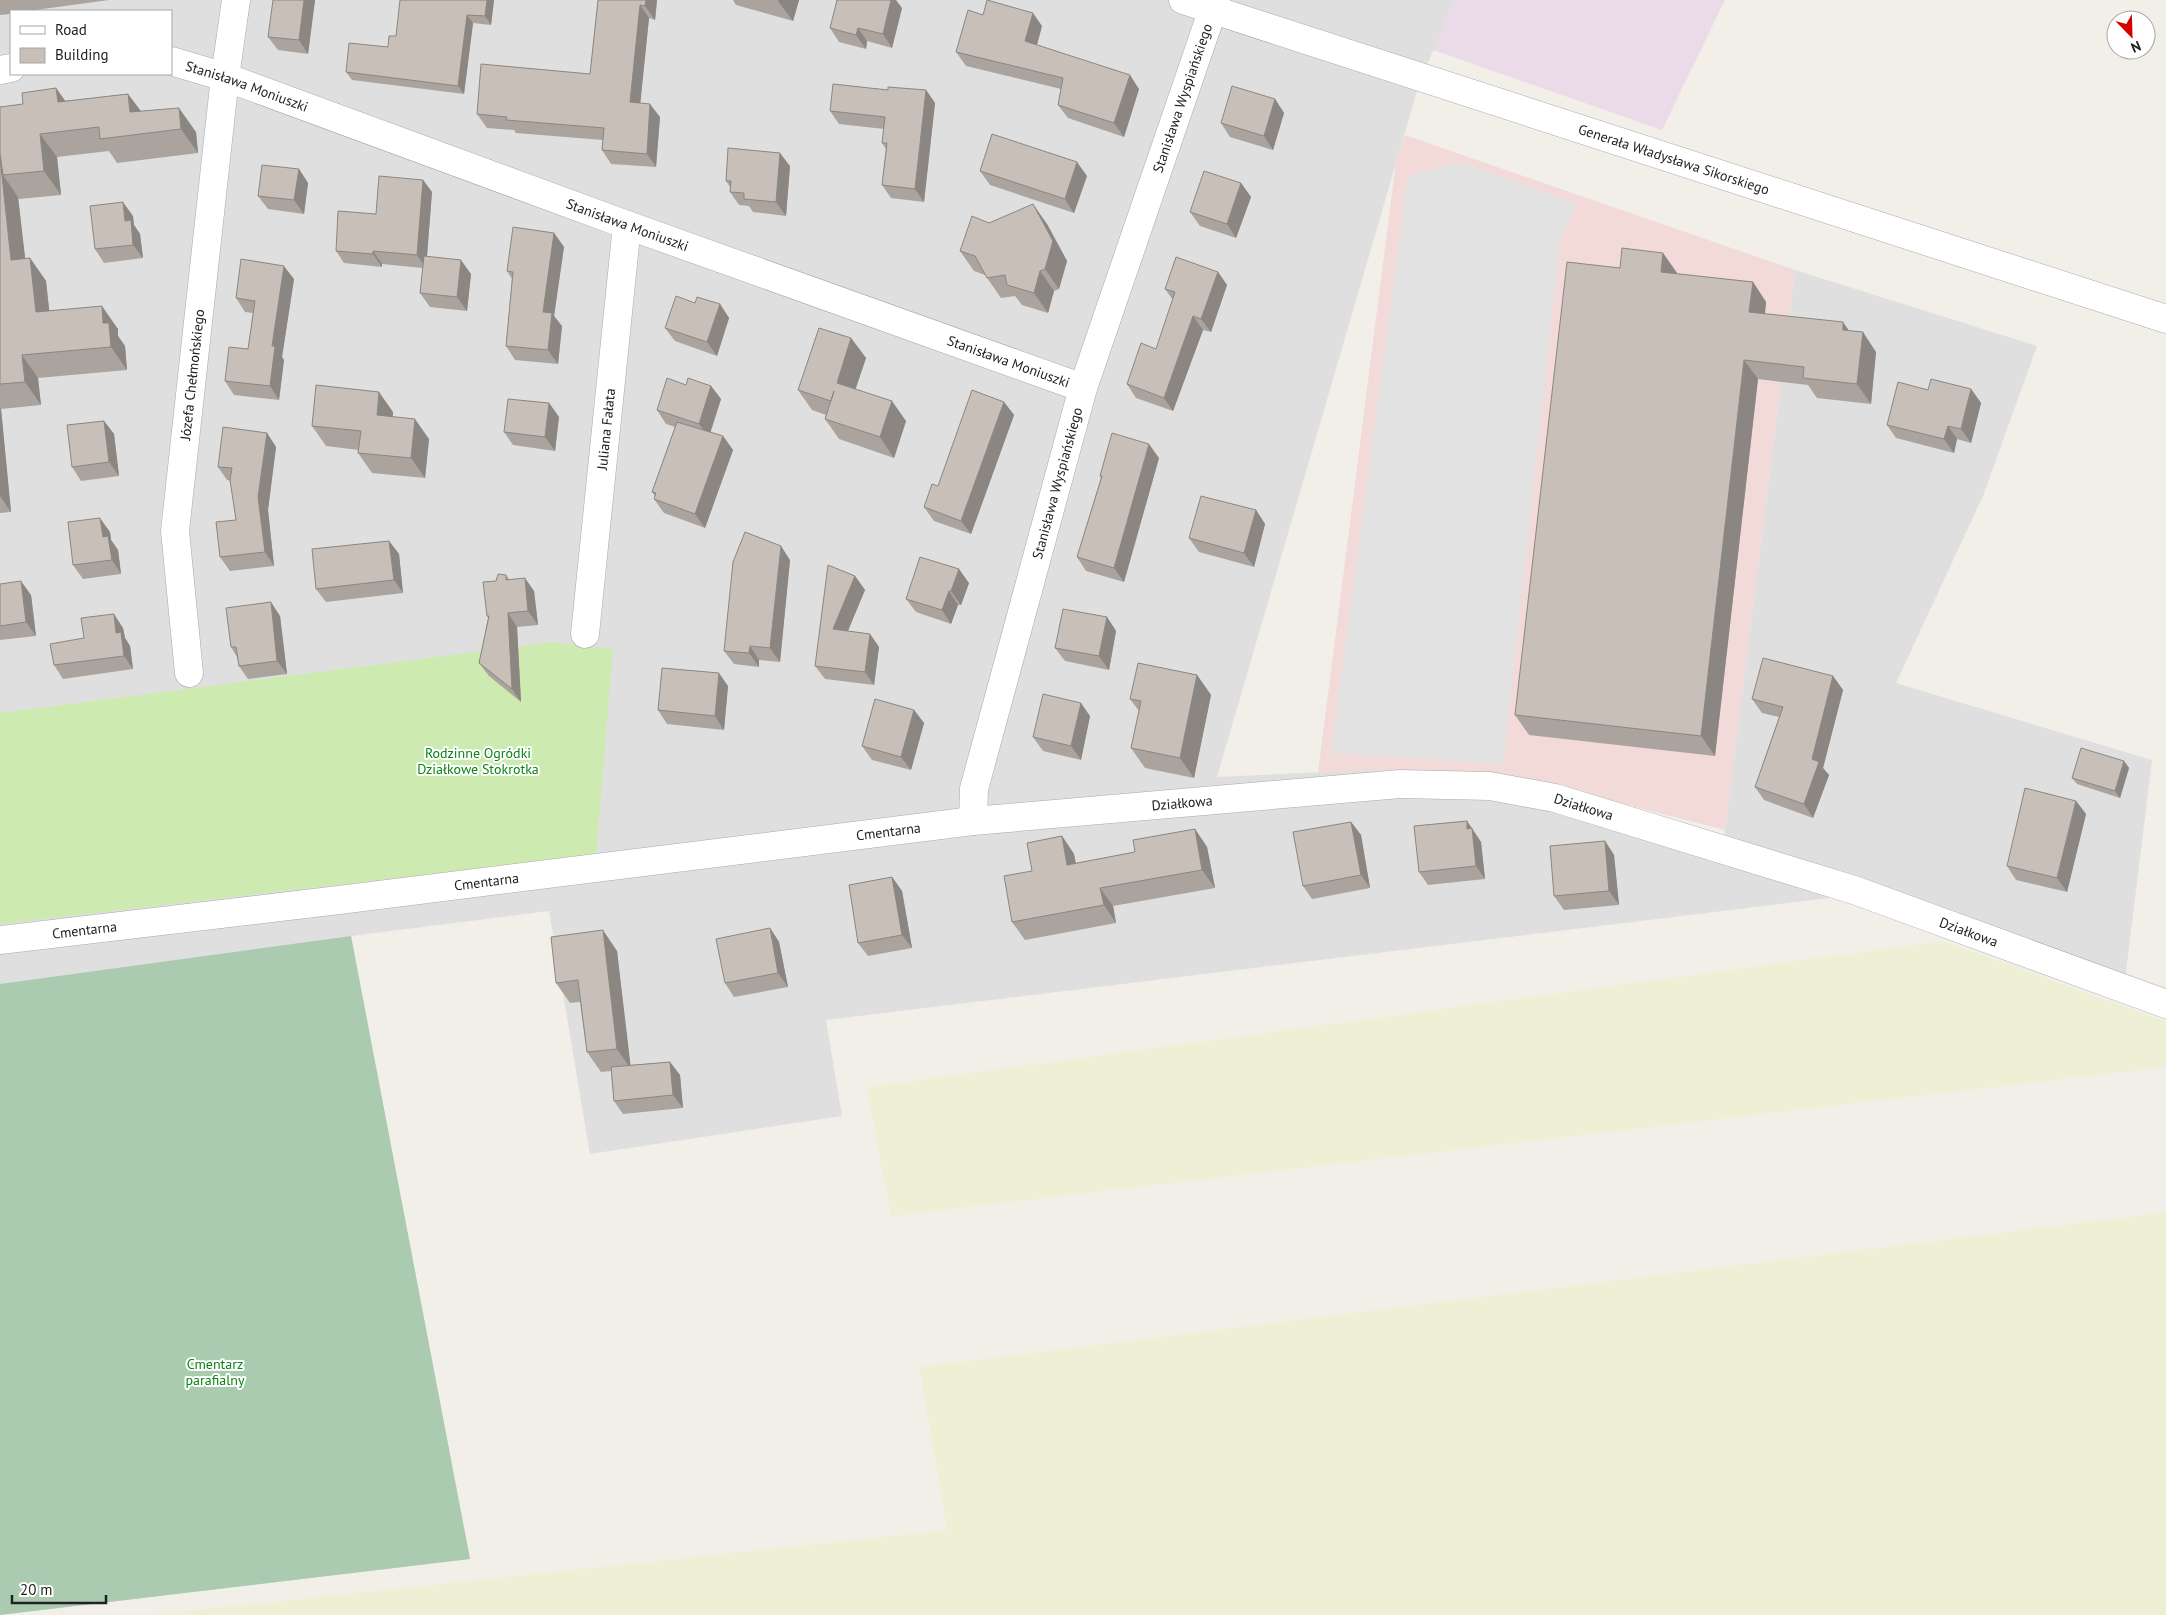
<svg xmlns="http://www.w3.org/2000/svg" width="2166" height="1615" viewBox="0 0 2166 1615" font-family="'PT Sans',sans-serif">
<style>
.residential{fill:#e0dfdf;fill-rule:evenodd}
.commercial{fill:#f2dad9}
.industrial{fill:#ebdbe8}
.farmland{fill:#eef0d5}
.grass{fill:#cdebb0}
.cemetery{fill:#aacbaf}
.parking{fill:#e2e2e2}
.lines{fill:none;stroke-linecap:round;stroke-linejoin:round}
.minor-casing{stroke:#a9a9a9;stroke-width:29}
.minor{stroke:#fff;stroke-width:28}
.wall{fill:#aba49e}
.shaded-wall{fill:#8b8681}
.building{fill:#c7bfb8;stroke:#8b8681}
.labels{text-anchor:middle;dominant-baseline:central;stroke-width:4;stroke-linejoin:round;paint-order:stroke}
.street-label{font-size:14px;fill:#222;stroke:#fff}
.park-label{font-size:14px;fill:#0c8416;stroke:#fff}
</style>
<rect width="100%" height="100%" fill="#f2efe9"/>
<path class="residential" d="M0 0H1455L1420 81 1217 777 1370 770 1508 774 1724 836 1795 270 2037 346 1983 496 1896 683 2152 760 2125 980 1854 895 826 1020 842 1116 590 1154 549 911 351 936 470 1559 0 1615ZM11 11H171V74H11Z"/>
<polygon class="commercial" points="1405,135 1795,270 1725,830 1508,774 1370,770 1318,773 1396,162"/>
<polygon class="industrial" points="1455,0 1725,0 1662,130 1433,50"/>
<g class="farmland">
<polygon points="1943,941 2166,1022 2166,1067 891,1216 866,1087"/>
<polygon points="2166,1212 2166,1615 148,1615 947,1530 919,1367"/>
</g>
<polygon class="grass" points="552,642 613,649 596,855 0,924 0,713"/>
<polygon class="cemetery" points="351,936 470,1559 0,1615 0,984"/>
<polygon class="parking" points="1461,162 1576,204 1560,241 1503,764 1331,753 1408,176"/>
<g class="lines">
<g class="minor-casing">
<g id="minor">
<path id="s1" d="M1183 0 2166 319"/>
<path id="s2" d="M171 61 225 77 627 225 1083 388"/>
<polyline points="0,70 11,68"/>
<path id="s3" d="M585 634 627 225"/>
<path id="s4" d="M189 673 175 531 225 77 236 0"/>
<path id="s5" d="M973 821 974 789 1083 388 1216 0"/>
<path id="s6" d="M0 940 339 900 973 821 1400 784 1490 786 1555 798 1854 890 2166 1004"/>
</g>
</g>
<use href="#minor" class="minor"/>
</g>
<g class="wall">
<polygon points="0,0 109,0 28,11 11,11 11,14 0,15"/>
<polygon points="273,0 315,0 308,54 278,50 268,37"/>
<polygon points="494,0 491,25 473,23 464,94 352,80 346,72 388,47 396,36"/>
<polygon points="598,0 657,0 655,20 649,18 640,103 660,117 656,167 611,164 602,150 603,140 516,133 514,130 487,128 477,114 590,74"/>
<polygon points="733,0 799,0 793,21 736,5"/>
<polygon points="902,8 892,48 867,41 866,49 839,42 830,28"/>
<polygon points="983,15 1042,26 1037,45 1139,89 1124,137 1068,118 1058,105 1061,89 966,66 956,52"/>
<polygon points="56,88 65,101 128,94 141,111 196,132 198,153 117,163 109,151 57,157 61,195 19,199 18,197 25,258 30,258 46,281 49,311 118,329 118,336 125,346 127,370 38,378 41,405 1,409 11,512 0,513 0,107 23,104"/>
<polygon points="888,90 926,90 935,103 924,202 891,198 882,185 886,149 882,143 884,129 839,124 830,111"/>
<polygon points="1275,99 1284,113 1273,150 1230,137 1221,123"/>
<polygon points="790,166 786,216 753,212 749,206 739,205 730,192 730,187 726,181"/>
<polygon points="299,169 308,183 304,214 268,209 258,196"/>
<polygon points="980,171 1087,176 1074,213 990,185"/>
<polygon points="423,180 432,192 427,257 471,274 467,311 430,307 420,293 423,268 382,264 382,267 344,263 336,251 376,214"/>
<polygon points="1241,183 1251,197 1236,238 1200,226 1190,212"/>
<polygon points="133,216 134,225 140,234 143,258 104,263 95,249"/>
<polygon points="989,223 1047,224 1067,261 1059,289 1054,291 1048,313 1022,305 1015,296 1001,298 985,275 974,271 960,251"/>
<polygon points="554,233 564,247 554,316 562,326 558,364 515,360 506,346 512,279 507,271"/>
<polygon points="1663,253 1677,273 1677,274 1753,282 1766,302 1765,314 1849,331 1876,352 1871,404 1817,398 1808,385 1758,379 1715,756 1529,735 1515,715 1620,268"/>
<polygon points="1218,272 1227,285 1211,332 1203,330 1173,411 1136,398 1127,384 1156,349 1173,300 1165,289"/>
<polygon points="294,279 282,357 284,360 279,400 234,395 225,381 248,349 253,313 245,312 236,298"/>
<polygon points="695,303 720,304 729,318 717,356 675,341 665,328"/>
<polygon points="851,338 866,358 855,389 906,421 894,458 839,439 825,419 826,415 812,410 798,390"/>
<polygon points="686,385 711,386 721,399 710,432 723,436 733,450 705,528 664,513 654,499 655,496 652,492 675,427 666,424 657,410"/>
<polygon points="1971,389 1981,403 1971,443 1957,439 1954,453 1896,438 1887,425 1928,390"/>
<polygon points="1004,402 1014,415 971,534 934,521 924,507"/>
<polygon points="549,403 559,417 555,451 513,445 504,432"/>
<polygon points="393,412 393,417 429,439 425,478 372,473 358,453 359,450 326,446 312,426"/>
<polygon points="104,421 114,434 119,476 81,481 72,467"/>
<polygon points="267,433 276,447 268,510 274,566 230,571 220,557 236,520 231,481 227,480 218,467"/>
<polygon points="1159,458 1124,582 1086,571 1077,557 1101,478 1100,476"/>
<polygon points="1256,510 1265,524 1254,567 1199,552 1189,538"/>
<polygon points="110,532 111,540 118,550 121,574 83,579 73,565"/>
<polygon points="389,541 399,554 403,593 326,602 316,589"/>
<polygon points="790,560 780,662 759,660 759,667 734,664 724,651"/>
<polygon points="506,575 509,579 534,591 538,625 517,627 521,702 489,676 479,663 488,618 487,616 496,581"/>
<polygon points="855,576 865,590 847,631 870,634 879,647 874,685 825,679 815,666"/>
<polygon points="969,583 961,605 958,605 951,624 916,612 906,599"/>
<polygon points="0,584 31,595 36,636 0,640"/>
<polygon points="280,616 287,674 248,679 239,666 237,657 231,647"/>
<polygon points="1107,617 1116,631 1109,670 1065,661 1055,648"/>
<polygon points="123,628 125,638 130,646 133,669 63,679 54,665 84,638"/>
<polygon points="1197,675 1211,695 1194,778 1145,768 1131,748 1139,711 1130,699"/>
<polygon points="1833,676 1843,690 1823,768 1829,775 1813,818 1764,800 1755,787 1779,717 1762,713 1752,699"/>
<polygon points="728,686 724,730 667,724 658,710"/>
<polygon points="914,710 924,723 911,770 872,760 862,746"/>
<polygon points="1090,716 1081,760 1043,751 1033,737"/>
<polygon points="2124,761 2129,768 2120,798 2077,784 2072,778"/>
<polygon points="2076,801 2086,814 2067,892 2016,880 2007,866"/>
<polygon points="1467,821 1481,842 1485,879 1428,885 1419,872"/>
<polygon points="1351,822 1361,835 1370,888 1312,899 1303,886"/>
<polygon points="1195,829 1207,847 1215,888 1113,906 1116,923 1025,940 1012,922 1032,871 1062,836 1074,854 1076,863 1135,852"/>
<polygon points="1605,841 1614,855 1619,905 1564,910 1554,896"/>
<polygon points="892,877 902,891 912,948 868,956 858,943"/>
<polygon points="770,928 779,942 788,987 734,997 725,983"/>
<polygon points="617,951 630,1065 670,1062 680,1075 683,1108 623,1114 614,1101 611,1071 601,1072 587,1052 580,1002 570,1003 556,983"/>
</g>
<g class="shaded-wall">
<polygon points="304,0 315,0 308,54 299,40"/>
<polygon points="487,0 494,0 491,25 485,16"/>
<polygon points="646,0 657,0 655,20 645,6"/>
<polygon points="779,0 799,0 793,21 778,1"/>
<polygon points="891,0 896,0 902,8 892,48 883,34"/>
<polygon points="640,5 649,18 639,116 630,102"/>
<polygon points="1033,13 1042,26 1034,55 1025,41"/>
<polygon points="467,15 473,23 464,94 458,86"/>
<polygon points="858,28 867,41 866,49 856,35"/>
<polygon points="1130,75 1139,89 1124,137 1114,123"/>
<polygon points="56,88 73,112 58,102"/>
<polygon points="926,90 935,103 924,202 915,189"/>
<polygon points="128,94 145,117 130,112"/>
<polygon points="1275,99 1284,113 1273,150 1264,136"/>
<polygon points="650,104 660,117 656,167 647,154"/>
<polygon points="179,108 196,132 198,153 181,129"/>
<polygon points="40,134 57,157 61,195 44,171"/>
<polygon points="780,153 790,166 786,216 776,202"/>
<polygon points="0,157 3,175 18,197 28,283 11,260"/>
<polygon points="1077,162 1087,176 1074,213 1065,199"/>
<polygon points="299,169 308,183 304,214 294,200"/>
<polygon points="423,180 432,192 426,268 417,255"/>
<polygon points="1241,183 1251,197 1236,238 1227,224"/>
<polygon points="123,202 133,216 134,225 140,234 143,258 133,245 125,221"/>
<polygon points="1033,204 1047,224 1067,261 1059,289 1045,269"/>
<polygon points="554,233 564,247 554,316 562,326 558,364 548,350 543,312"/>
<polygon points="373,251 382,264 382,267 373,254"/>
<polygon points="1663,253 1677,273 1675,292 1661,272"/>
<polygon points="30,258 46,281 52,335 36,312"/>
<polygon points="461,260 471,274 467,311 457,297"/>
<polygon points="284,266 294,279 282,357 284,360 279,400 270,386 272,346"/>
<polygon points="1040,271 1054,291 1048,313 1034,293"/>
<polygon points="1218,272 1227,285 1211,332 1201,319"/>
<polygon points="1753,282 1766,302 1763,332 1749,312"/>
<polygon points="720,304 729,318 717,356 707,342"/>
<polygon points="102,306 118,329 118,336 125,346 127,370 111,347 103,323"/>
<polygon points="1193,316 1203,330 1173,411 1164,398"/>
<polygon points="1843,322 1857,342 1843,330"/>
<polygon points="1863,332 1876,352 1871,404 1857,384"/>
<polygon points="851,338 866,358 851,403 837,383"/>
<polygon points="22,355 38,378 41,405 25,382"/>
<polygon points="1744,360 1758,379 1715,756 1701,736"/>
<polygon points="711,386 721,399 709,437 699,424"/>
<polygon points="1971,389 1981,403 1971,443 1961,429"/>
<polygon points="379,392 393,412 391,435 377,415"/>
<polygon points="892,401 906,421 894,458 880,437"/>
<polygon points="1004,402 1014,415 971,534 961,521"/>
<polygon points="549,403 559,417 555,451 545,437"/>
<polygon points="0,408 1,409 11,512 0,496"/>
<polygon points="415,419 429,439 425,478 411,458"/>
<polygon points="104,421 114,434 119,476 109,462"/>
<polygon points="1948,426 1957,439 1954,453 1944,439"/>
<polygon points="267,433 276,447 268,510 274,566 265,552 258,497"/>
<polygon points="723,436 733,450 705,528 695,514"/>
<polygon points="1149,444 1159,458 1124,582 1114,568"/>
<polygon points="1256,510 1265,524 1254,567 1244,553"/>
<polygon points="100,518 110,532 111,540 118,550 121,574 112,560 103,537"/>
<polygon points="389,541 399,554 403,593 394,580"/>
<polygon points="781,546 790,560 780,662 770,648"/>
<polygon points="959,569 969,583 961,605 951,591"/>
<polygon points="855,576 865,590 843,643 833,629"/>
<polygon points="525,578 534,591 538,625 528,611"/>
<polygon points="21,581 31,595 36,636 26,622"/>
<polygon points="949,591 958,605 951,624 942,610"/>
<polygon points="271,602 280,616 287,674 277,661"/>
<polygon points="508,613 517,627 521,702 512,689"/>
<polygon points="114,614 123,628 125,638 130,646 133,669 124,656 116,633"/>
<polygon points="1107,617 1116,631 1109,670 1099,656"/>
<polygon points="870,634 879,647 874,685 865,672"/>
<polygon points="750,646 759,660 759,667 749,653"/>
<polygon points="719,673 728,686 724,730 715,716"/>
<polygon points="1197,675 1211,695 1194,778 1180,758"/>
<polygon points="1833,676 1843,690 1823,768 1829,775 1813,818 1804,804 1812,759"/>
<polygon points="1081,703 1090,716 1081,760 1071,746"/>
<polygon points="914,710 924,723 911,770 901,757"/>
<polygon points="2124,761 2129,768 2120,798 2115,791"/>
<polygon points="2076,801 2086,814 2067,892 2057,878"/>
<polygon points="1467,821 1481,842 1485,879 1476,866 1467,829"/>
<polygon points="1351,822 1361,835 1370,888 1361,875"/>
<polygon points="1195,829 1207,847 1215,888 1202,870"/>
<polygon points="1062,836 1074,854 1079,882 1067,865"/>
<polygon points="1605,841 1614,855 1619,905 1609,891"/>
<polygon points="892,877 902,891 912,948 902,935"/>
<polygon points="1100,888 1113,906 1116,923 1104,905"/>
<polygon points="770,928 779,942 788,987 778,973"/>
<polygon points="603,930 617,951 631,1069 617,1049"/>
<polygon points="670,1062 680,1075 683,1108 673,1095"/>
</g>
<g class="building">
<polygon points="273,0 304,0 299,40 268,37"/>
<polygon points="400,0 487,0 485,16 467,15 458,86 346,72 349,43 388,47 389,36 396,36"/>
<polygon points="598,0 646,0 645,6 640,5 630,102 650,104 647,154 602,150 604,128 506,120 507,117 477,114 481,64 590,74"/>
<polygon points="837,0 891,0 883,34 858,28 856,35 830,28"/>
<polygon points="987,0 1033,13 1025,41 1130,75 1114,123 1058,105 1063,78 956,52 968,10 983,15"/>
<polygon points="833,84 888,90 888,87 926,90 915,189 882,185 887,143 882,143 885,117 830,111"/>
<polygon points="1232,86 1275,99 1264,136 1221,123"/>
<polygon points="56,88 58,102 128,94 130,112 179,108 181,129 100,139 99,127 40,134 44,171 3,175 0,153 0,107 23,104 22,93"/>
<polygon points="992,134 1077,162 1065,199 980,171"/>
<polygon points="728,148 780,153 776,202 744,199 744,193 730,192 731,181 726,181"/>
<polygon points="0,157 11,260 30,258 36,312 102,306 103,323 109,323 111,347 22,355 25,382 0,384"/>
<polygon points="262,165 299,169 294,200 258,196"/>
<polygon points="1204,171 1241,183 1227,224 1190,212"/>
<polygon points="379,176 423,180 417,255 373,251 373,254 336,251 338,211 376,214"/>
<polygon points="123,202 125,221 131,220 133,245 95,249 90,206"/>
<polygon points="1033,204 1053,241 1045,269 1040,271 1034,293 1007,285 1005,275 987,278 975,256 960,251 972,216 989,223"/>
<polygon points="513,227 554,233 543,312 552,313 548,350 506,346 513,272 507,271"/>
<polygon points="1622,248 1663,253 1661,272 1753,282 1749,312 1843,322 1843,330 1863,332 1857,384 1803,378 1804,367 1744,360 1701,736 1515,715 1567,262 1620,268"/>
<polygon points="424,256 461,260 457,297 420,293"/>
<polygon points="1176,257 1218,272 1201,319 1193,316 1164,398 1127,384 1141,343 1156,349 1175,292 1165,289"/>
<polygon points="241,259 284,266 272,346 275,346 270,386 225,381 229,347 248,349 255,301 236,298"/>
<polygon points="676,296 695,303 697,297 720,304 707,342 665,328"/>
<polygon points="819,328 851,338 837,383 892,401 880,437 825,419 834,391 831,401 798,390"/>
<polygon points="667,378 686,385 688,378 711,386 699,424 657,410"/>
<polygon points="1931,379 1971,389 1961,429 1948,426 1944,439 1887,425 1898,382 1928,390"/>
<polygon points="316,385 379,392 377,415 415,419 411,458 358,453 361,431 312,426"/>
<polygon points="972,390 1004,402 961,521 924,507 932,484 938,486"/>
<polygon points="508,399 549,403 545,437 504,432"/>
<polygon points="104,421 109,462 72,467 67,425"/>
<polygon points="677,422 723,436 695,514 654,499 656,493 652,492"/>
<polygon points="223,427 267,433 258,497 265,552 220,557 216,522 236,520 230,480 232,468 218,467"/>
<polygon points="1112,433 1149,444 1114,568 1077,557 1102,476 1100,476"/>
<polygon points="1201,496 1256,510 1244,553 1189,538"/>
<polygon points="100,518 103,537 108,536 112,560 73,565 68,522"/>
<polygon points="745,532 781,546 770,648 750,646 749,653 724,651 733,562"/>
<polygon points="389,541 394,580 316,589 312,549"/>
<polygon points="920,557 959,569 951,591 949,591 942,610 906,599"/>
<polygon points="828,565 855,576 833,629 870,634 865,672 815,666"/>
<polygon points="498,574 506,575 506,580 525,578 528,611 508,613 512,689 479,663 489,616 487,616 483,582 496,581"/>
<polygon points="21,581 26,622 0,626 0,584"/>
<polygon points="271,602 277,661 239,666 236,647 231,647 226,608"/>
<polygon points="1063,609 1107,617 1099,656 1055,648"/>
<polygon points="114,614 116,633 121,632 124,656 54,665 50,644 84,638 81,618"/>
<polygon points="1763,658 1833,676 1812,759 1819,762 1804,804 1755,787 1783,707 1752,699"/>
<polygon points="1138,663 1197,675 1180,758 1131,748 1141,701 1130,699"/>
<polygon points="662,668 719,673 715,716 658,710"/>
<polygon points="1043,694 1081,703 1071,746 1033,737"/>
<polygon points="875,699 914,710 901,757 862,746"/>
<polygon points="2081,748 2124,761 2115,791 2072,778"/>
<polygon points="2025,788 2076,801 2057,878 2007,866"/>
<polygon points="1467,821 1467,829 1472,828 1476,866 1419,872 1414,826"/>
<polygon points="1351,822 1361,875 1303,886 1293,832"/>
<polygon points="1195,829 1202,870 1100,888 1104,905 1012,922 1004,876 1032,871 1027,843 1062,836 1067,865 1135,852 1133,840"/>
<polygon points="1605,841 1609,891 1554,896 1550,846"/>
<polygon points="892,877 902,935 858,943 849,885"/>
<polygon points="770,928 778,973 725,983 716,939"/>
<polygon points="603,930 617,1049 587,1052 578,980 556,983 551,937"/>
<polygon points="670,1062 673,1095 614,1101 611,1067"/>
</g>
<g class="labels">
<g class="street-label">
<text stroke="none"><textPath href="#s2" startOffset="80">Stanisława Moniuszki</textPath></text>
<text stroke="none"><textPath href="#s5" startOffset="754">Stanisława Wyspiańskiego</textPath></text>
<text stroke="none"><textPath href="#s1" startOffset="516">Generała Władysława Sikorskiego</textPath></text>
<text stroke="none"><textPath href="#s2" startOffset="485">Stanisława Moniuszki</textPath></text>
<text stroke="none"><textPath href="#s2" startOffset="890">Stanisława Moniuszki</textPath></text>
<text stroke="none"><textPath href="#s4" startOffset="300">Józefa Chełmońskiego</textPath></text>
<text stroke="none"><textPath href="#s3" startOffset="206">Juliana Fałata</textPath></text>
<text stroke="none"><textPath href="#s5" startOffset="349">Stanisława Wyspiańskiego</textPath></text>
<text stroke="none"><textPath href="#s6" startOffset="1190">Działkowa</textPath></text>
<text stroke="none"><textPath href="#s6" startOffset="1595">Działkowa</textPath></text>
<text stroke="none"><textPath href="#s6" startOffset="895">Cmentarna</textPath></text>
<text stroke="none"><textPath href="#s6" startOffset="490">Cmentarna</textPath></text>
<text stroke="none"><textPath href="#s6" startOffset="85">Cmentarna</textPath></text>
<text stroke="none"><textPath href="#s6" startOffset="2000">Działkowa</textPath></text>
</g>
<g class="park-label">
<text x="478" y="753">Rodzinne Ogródki<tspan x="478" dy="16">Działkowe Stokrotka</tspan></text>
<text x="215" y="1364">Cmentarz<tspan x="215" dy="16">parafialny</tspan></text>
</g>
</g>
<rect x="10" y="10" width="162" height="65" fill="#ffffff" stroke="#a7a7a7"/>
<rect x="20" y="26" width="25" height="8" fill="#ffffff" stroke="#a7a7a7"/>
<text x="55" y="35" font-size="15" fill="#222222">Road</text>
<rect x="20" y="48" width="25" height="15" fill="#c7bfb8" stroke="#a7a7a7"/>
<text x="55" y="60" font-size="15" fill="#222222">Building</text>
<g transform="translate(2131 35) rotate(157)"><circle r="24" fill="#ffffff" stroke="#a7a7a7"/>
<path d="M0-4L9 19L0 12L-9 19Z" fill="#d40000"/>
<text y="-8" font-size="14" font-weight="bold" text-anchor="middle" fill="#222222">N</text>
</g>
<path d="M12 1595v8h94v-8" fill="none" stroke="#222222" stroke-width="2.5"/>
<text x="20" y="1595" font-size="15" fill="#222222" stroke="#ffffff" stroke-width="4" paint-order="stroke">20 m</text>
</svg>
